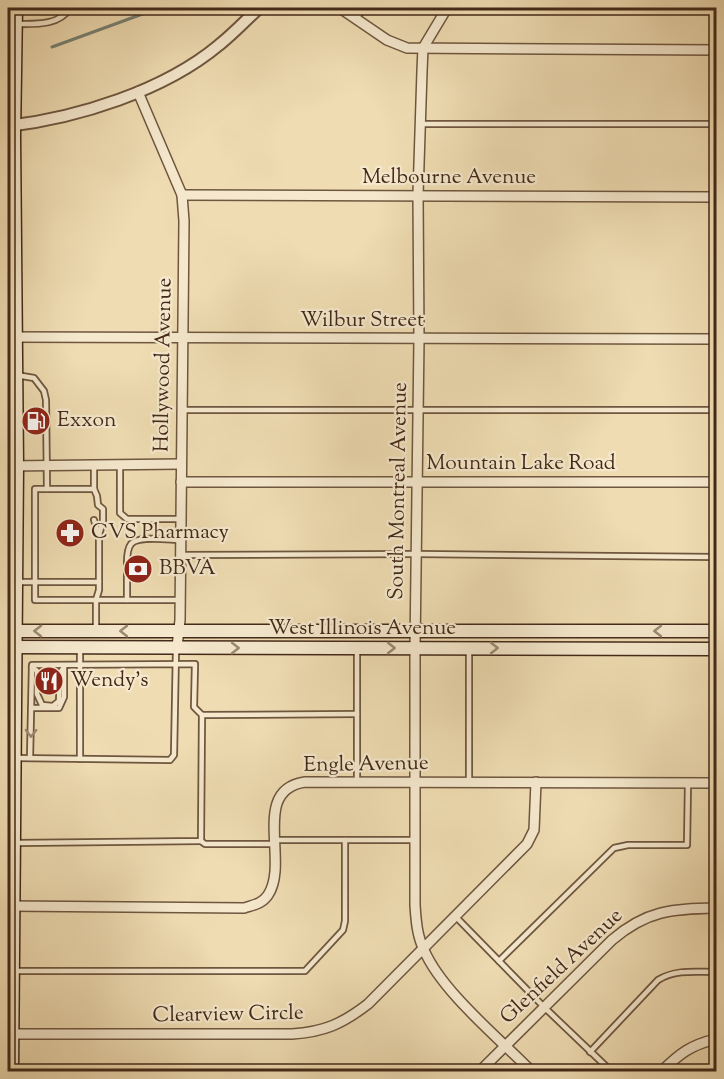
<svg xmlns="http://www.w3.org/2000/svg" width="724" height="1079" viewBox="0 0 724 1079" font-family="'Sorts Mill Goudy',serif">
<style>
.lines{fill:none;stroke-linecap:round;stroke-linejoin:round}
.stream{stroke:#778174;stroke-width:3}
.service-casing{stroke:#6e563f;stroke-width:8}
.minor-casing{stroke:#6e563f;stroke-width:12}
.tertiary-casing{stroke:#6e563f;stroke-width:14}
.secondary-casing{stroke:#432919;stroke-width:15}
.service{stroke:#f5e8cd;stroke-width:4.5}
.minor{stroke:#f5e8cd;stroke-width:9}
.tertiary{stroke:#f5e8cd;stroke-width:10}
.secondary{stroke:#f5e8cd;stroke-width:12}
.oneway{stroke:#9c8873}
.labels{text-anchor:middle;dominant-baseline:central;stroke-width:4.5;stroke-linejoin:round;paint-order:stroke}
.street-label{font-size:21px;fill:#432919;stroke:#f5e8cd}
.poi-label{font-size:21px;fill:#432919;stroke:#f5e8cd;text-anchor:start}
</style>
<rect width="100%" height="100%" fill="#efdcb2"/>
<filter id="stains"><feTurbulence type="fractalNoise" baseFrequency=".00333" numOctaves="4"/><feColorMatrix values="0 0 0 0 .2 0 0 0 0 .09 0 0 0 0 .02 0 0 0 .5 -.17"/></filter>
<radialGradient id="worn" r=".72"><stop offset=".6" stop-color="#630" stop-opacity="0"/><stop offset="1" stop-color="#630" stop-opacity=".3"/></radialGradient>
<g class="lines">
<polyline class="stream" points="52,47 159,8"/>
<g class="service-casing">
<g id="service">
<polyline points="16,11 53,11 67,8"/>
<polyline points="356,19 363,8"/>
<path d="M16 24C35 24 59 26 70 8"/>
<polyline points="420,124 716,124"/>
<polyline points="16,375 34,378 44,391 46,400 47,489"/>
<polyline points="182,410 716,410"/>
<polyline points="120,464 120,513 127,519 180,519"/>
<polyline points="94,465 94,489 35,489 35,600 180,600"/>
<polyline points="94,489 97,496 98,505 103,509 103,521 99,535 99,590 96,600 96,631"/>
<polyline points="94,520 99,535"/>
<polyline points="180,555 417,554 716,557"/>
<path d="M127 563C127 558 127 549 131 544 138 535 170 540 181 540"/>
<polyline points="127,574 127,600"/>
<polyline points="16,582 99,582"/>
<polyline points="469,651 469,782"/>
<polyline points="32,667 37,671 37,694 42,705 53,706 59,701 60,673 64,667"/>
<polyline points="31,708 59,708 64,697 64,667"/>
<polyline points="202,715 357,714"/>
<polyline points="15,758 170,760 174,755 176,649"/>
<polyline points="80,759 80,647"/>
<polyline points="357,782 357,650"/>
<polyline points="275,840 415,840"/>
<polyline points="201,841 205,844 275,844"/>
<polyline points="16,843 201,841 202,715 194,707 195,664 32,665 30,758"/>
<polyline points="456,917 544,1007 612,1072"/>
<polyline points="499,961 614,848 628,845 687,845 688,783"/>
<polyline points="14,971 305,971 343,930 345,921 345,840"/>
<path d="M590 1052 658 980C676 969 696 972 716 972"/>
</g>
</g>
<g class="minor-casing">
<g id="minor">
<polyline points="340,8 387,40 407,48 716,50"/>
<path d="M447 8 423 48 422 71 418 195 419 339 415 648V905C416 920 417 936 424 950 442 992 499 1038 532 1072"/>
<polyline points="138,92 182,195 184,221 180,620 177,647"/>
<polyline points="182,195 716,197"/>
<polyline points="8,337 716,339"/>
<polyline points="8,466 181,464"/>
<polyline points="181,482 716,482"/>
<path d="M8 906 244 908C253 905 262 904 268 895 290 862 250 790 305 782L716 783"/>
<path d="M8 1034H292C324 1032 342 1024 368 1004L527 844 534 830 536 782"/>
<path d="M479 1072 612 940C647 910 672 909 716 908"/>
<path d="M661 1072C680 1053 691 1045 716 1039"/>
</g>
</g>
<g class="tertiary-casing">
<path id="tertiary" d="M8 126C77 118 164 91 219 45 233 34 246 20 259 8"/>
</g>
<g class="secondary-casing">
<g id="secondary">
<polyline points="8,631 716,631"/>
<polyline points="9,647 716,649"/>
<polyline points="12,1072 17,466 14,136 16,8"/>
</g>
</g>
<use href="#service" class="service"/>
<use href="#minor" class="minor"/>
<use href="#tertiary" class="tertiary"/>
<use href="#secondary" class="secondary"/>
</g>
<defs><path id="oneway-chevron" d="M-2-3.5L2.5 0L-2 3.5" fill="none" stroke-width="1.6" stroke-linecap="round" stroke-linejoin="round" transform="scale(1.5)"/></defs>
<g class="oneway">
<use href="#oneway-chevron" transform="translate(38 631) rotate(180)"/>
<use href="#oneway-chevron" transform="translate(124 631) rotate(180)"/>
<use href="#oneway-chevron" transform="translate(658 631) rotate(-180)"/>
<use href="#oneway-chevron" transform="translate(235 648)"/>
<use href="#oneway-chevron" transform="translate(391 648)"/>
<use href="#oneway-chevron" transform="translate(494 648)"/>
<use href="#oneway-chevron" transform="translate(31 733) rotate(91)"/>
</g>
<defs>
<g id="fuel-disc" transform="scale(1.5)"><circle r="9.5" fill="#8f2418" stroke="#f5e8cd"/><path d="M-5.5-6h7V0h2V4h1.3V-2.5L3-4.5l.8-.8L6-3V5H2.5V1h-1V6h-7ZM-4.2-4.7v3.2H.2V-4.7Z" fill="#fff"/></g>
<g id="pharmacy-disc" transform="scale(1.5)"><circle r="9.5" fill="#8f2418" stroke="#f5e8cd"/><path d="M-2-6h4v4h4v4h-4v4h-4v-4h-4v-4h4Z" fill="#fff"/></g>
<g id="bank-disc" transform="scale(1.5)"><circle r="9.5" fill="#8f2418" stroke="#f5e8cd"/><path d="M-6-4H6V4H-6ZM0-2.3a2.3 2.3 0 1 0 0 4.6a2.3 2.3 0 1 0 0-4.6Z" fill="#fff"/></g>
<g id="restaurant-disc" transform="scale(1.5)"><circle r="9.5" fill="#8f2418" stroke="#f5e8cd"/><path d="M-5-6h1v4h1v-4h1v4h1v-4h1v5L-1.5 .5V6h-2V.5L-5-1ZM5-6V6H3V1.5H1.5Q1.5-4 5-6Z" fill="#fff"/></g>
</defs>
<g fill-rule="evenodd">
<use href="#fuel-disc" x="36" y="421"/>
<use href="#pharmacy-disc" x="70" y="533"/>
<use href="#bank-disc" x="138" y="569"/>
<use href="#restaurant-disc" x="49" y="681"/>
</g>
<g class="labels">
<g class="street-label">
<text x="449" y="178">Melbourne Avenue</text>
<text x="362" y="321">Wilbur Street</text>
<text transform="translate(164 365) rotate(-89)">Hollywood Avenue</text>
<text x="521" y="464">Mountain Lake Road</text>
<text transform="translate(399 491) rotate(-89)">South Montreal Avenue</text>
<text x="362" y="629">West Illinois Avenue</text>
<text transform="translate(366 765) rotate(-1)">Engle Avenue</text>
<text transform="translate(562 967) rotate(-43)">Glenfield Avenue</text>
<text transform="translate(228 1015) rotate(-1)">Clearview Circle</text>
</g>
<g class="poi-label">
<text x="57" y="421">Exxon</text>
<text x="91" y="533">CVS Pharmacy</text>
<text x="159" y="569">BBVA</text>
<text x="70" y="681">Wendy's</text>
</g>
</g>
<rect width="724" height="1079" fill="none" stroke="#efdcb2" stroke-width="30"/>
<rect x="9" y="9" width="706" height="1061" fill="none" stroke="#432919" stroke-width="3"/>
<rect x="15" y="15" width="694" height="1049" fill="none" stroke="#432919" stroke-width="1.5"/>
<rect width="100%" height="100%" filter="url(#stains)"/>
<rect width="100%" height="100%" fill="url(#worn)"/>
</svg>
